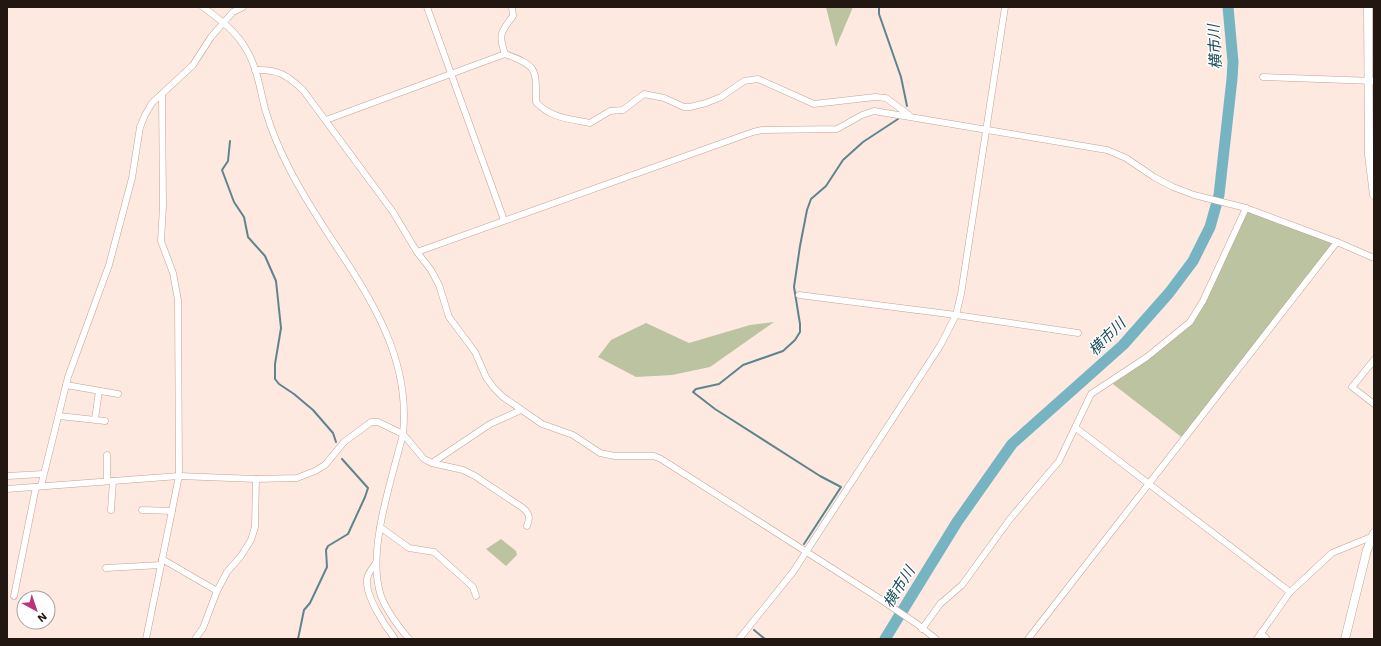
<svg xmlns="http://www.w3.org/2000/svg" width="1381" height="646" viewBox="0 0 1381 646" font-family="'Work Sans','Noto Sans JP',sans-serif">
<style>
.green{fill:#bbc3a0}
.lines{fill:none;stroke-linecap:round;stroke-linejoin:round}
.stream{stroke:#5e858d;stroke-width:2}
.river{stroke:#77b4c2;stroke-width:11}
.minor-casing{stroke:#c2a393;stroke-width:7}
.major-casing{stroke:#c2a393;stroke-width:9}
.minor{stroke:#fff;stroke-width:6}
.major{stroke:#fff;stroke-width:8}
.labels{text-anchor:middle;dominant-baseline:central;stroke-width:3;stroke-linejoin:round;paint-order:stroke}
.water-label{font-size:15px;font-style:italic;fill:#194e59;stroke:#fff}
</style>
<rect width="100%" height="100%" fill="#fde9e0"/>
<g class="green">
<polygon points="826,7 853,7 836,47"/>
<polygon points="1246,208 1337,242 1184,439 1109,381 1147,357 1190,322"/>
<polygon points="774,322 710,367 672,375 636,377 598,357 611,340 646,323 689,343 750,325"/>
<polygon points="501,539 516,551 517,555 506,566 486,549"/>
</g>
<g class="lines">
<g class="stream">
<polyline points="879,7 879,14 901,77 907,106"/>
<polyline points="230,141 228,161 222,170 234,202 244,217 248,237 265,256 276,281 281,328 275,364 275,379 279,384 294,394 313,410 333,433 336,442"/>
<polyline points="804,544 841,487 820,476 715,409 693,392 696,389 719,384 743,365 783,351 795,340 800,332 800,324 794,287 800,246 807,210 811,199 826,186 843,160 863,142 898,119"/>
<polyline points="754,630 765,639"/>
<polyline points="298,639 304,610 310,603 327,567 326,550 328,546 348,534 365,497 368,488 342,459"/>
</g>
<polyline class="river" points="885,639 957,522 1012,444 1123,345 1169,293 1193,261 1210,227 1219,195 1232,79 1233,62 1228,7"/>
<g class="minor-casing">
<g id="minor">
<path d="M203 7C219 19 236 31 246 49 257 67 260 89 265 109 271 129 279 149 289 168 332 255 414 328 403 434 392 479 366 552 381 596 387 612 398 626 409 639"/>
<polyline points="427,7 504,220"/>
<path d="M505 54C498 34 501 32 513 16L512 7"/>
<path d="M255 70C278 69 287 75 303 90L393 212 417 252 431 270 439 285 449 317 475 352 486 377 493 387 503 397 542 424 573 435 600 453 615 456H654L661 459 874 595 917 624 936 639"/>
<polyline points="1263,77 1374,81"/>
<path d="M326 120 505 54C538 66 536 69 536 102 550 118 570 119 590 123L610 111 623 110 644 94 664 98 684 107H690L706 103 721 97 744 81 758 79 814 104 875 97 886 98 909 115"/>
<polyline points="417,252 753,132 762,130 837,129 862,115 874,111 1107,150 1126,158 1154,177 1173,187 1194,195 1246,208 1337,242 1374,258"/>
<polyline points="799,295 956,315 1078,333"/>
<polyline points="1374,360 1352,387 1374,404"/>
<polyline points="66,385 118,394"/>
<polyline points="59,416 105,421"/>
<polyline points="95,419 99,391"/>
<polyline points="1076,428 1290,592"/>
<polyline points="107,455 107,481"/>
<polyline points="432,463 490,424 521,410"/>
<polyline points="7,476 43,474"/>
<polyline points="41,486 68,377 109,265 132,178 140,127 145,115 152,103 193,65 211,37 233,12 243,7"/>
<path d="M7 489 179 476 256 479 297 478 315 471 325 465 344 442 371 422H378L403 434 424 459 432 463 463 470 475 476 523 508C530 514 530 518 527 526"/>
<polyline points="111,510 113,481"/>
<polyline points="142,510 172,511"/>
<polyline points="380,527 409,548 434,552 473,587 476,596"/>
<polyline points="162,559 217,591 227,572 241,556 251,540 255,527 256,479"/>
<path d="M376 563C372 568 368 573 367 579 365 596 385 626 395 639"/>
<polyline points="106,568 161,565"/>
<polyline points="14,596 36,487"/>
<polyline points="922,629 940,604 962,585 1010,519 1059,461 1091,394 1147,357 1190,322 1203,301 1246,208"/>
<polyline points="1261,633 1267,639"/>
<polyline points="146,639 179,476 178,300 173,273 161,241 163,206 162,94"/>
<polyline points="195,639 203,628 217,591"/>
<polyline points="739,639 793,572 940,346 956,315 961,294 1005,7"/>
<polyline points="1028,639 1337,242"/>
<polyline points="1257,639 1290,592 1332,553 1371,537"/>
</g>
</g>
<g class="major-casing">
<g id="major">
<polyline points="1368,7 1369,155 1374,195"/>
<polyline points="1345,639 1367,550 1374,533"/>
</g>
</g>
<use href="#minor" class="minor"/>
<use href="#major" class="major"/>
</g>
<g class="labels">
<g class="water-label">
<text transform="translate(1215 47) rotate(-93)">横市川</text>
<text transform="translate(1107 337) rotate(-45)">横市川</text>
<text transform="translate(899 587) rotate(-58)">横市川</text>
</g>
</g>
<rect width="1381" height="646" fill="none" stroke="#231712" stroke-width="16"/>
<g transform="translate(36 610) rotate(140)"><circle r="19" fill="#ffffff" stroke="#a7a2a0"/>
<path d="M0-3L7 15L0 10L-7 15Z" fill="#b93478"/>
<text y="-6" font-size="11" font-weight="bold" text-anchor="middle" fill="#231712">N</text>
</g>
</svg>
